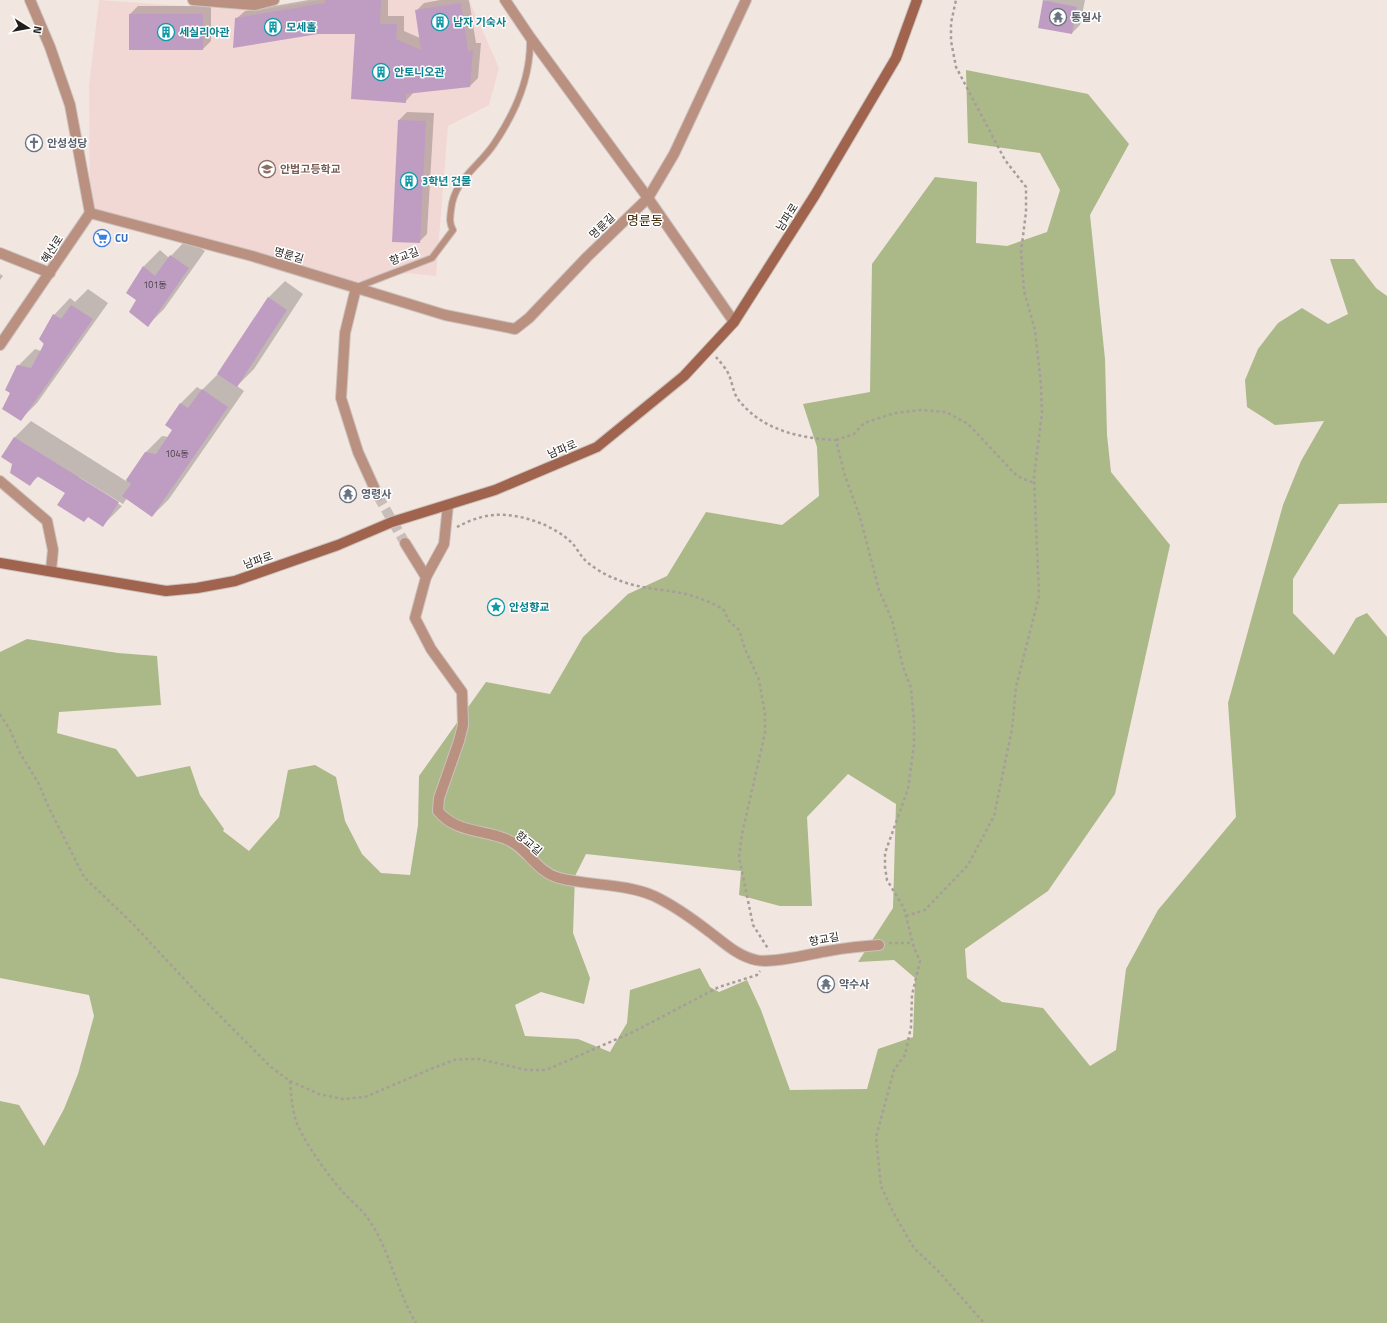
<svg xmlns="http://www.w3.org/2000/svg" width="1387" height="1323" viewBox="0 0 1387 1323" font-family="'Titillium Web','Noto Sans KR',sans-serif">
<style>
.education{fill:#f2d8d5}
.forest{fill:#abb888;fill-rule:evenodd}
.shadow{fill:#0003}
.building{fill:#bf9dc3}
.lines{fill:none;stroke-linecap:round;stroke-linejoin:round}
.street-tunnel{stroke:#c8beb9;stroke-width:10;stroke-dasharray:10 5;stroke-linecap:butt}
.lane-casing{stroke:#ccc2bd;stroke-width:8}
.street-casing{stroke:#ccc2bd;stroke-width:12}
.secondary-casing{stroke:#ccc2bd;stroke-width:12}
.path{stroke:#a79e9a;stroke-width:2.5;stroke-dasharray:3 3;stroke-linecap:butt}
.lane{stroke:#ba9080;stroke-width:6}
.street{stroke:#ba9080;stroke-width:10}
.secondary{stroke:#a0644e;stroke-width:10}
.labels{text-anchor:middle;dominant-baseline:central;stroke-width:3;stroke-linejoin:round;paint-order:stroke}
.number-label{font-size:9px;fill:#483d45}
.worship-label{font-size:11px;font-weight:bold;fill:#5b616d;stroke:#fff;text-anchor:start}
.culture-label{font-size:11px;font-weight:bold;fill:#0d838f;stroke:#fff;text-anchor:start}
.education-label{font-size:11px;font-weight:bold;fill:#785e54;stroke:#fff;text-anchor:start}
.street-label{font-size:11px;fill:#211d1b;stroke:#fff}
.shop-label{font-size:11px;font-weight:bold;fill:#366cbe;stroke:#fff;text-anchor:start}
.quarter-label{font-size:13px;fill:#3e2703;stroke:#fff}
</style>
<rect width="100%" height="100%" fill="#f2e6e1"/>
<polygon class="education" points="99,0 256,11 320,0 466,0 470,2 499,68 489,105 448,126 436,276 405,273 357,285 90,213 89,85"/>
<path class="forest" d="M966 70 1088 94 1129 144 1090 215 1105 359 1107 435 1111 472 1170 545 1115 794 1048 891 965 949 967 978 1002 1002 1043 1008 1090 1066 1116 1050 1126 969 1158 910 1236 817 1228 703 1283 505 1301 461 1324 421 1275 425 1247 407 1245 380 1258 349 1278 323 1302 308 1328 324 1348 314 1330 259H1354L1376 288 1387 296V503L1339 504 1293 579V613L1334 655 1356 618 1367 613 1387 637V1323H0V1101L19 1105 44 1146 64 1109 78 1074 94 1016 89 995 0 978V652L27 639 118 653 157 656 161 705 59 712 57 733 116 749 137 777 190 766 200 795 224 829 223 831 249 851 279 817 288 770 315 765 336 777 345 821 362 854 381 873 410 875 418 825 419 776 486 682 550 694 583 637 628 594 667 576 706 512 782 525 819 496 817 447 803 404 870 392 872 264 935 177 977 182 976 243 1007 246 1047 232 1060 190 1040 153 968 143ZM848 774 896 804 893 908 858 962 894 960 915 978 913 1037 878 1049 867 1089 790 1090 761 1010 747 980 719 992 710 987 700 968 630 990 627 1023 610 1052 578 1039 525 1036 515 1005 541 992 584 1004 590 978 573 933 575 876 586 854 741 871 739 895 780 906H812L807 817Z"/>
<g class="shadow">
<polygon points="308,0 388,0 388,16 404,16 404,31 420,38 416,11 424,3 440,0 469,0 476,43 481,43 478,78 470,86 414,92 405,102 356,33 236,19 245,11"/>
<polygon points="1045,0 1085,0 1080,25 1072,33"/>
<polygon points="138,6 211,6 211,41 203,49 130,14"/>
<polygon points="407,112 434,113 427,234 419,242 399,120"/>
<polygon points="187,239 205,251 164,309 148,325 137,300 127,293 144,266 160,250 169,258"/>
<polygon points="0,274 3,276 0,280"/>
<polygon points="285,281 303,294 254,369 237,386 244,391 169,499 152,516 127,498 123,504 79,477 79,479 122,506 103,525 89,516 84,521 66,493 39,476 30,484 13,463 14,438 31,421 126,481 146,452 162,436 169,437 174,430 166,425 181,403 197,387 202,390 219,373 269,297"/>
<polygon points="88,289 108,303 37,403 21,419 11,393 18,366 35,349 41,351 54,315 70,298 75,302"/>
</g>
<g class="building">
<polygon points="325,0 381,0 380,24 397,24 396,39 421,50 415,10 461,3 468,51 473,50 470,87 406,94 406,103 351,99 355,34 318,34 233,48 235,18 325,3"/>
<polygon points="1043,0 1077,7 1072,34 1038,28"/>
<rect x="129" y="14" width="74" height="36"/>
<polygon points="398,120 426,121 420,243 392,242"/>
<polygon points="170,255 189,268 148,327 129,312 136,300 126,293 143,266 155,276"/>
<polygon points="268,297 287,310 237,387 217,374"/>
<polygon points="71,305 93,319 21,421 2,409 10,393 5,390 17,365 31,368 44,344 39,339 53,314 61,319"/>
<polygon points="202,389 228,407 152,517 122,496 131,484 126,480 145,452 156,454 172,430 165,425 180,403 188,408"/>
<polygon points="14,437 119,502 103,527 88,517 84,522 57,505 65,493 37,476 30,486 10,473 12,464 1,457"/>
</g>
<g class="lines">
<polyline class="street-tunnel" points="378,496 405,543"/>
<g class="lane-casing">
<path id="lane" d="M357 287 432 258 453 230C449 223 450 218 451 210 454 179 478 168 494 144 515 113 531 77 530 39"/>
</g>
<g class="street-casing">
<g id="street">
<polyline points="30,0 50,47 70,105 90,213"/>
<polyline points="193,0 255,5 274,0"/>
<polyline points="505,0 530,37 648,198 734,322"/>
<polyline points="90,213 252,256 445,315 515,329 529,318 587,257 648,198 674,154 746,0"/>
<polyline points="0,253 50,273"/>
<polyline points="356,288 345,333 341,398 358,452 378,496"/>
<polyline points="0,345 90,213"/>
<polyline points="0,481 47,521 53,550 51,570"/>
<path d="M405 543 426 577 415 618 431 649 462 692 463 725 459 741 439 798 438 811C456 833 482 829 506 839 527 847 536 872 559 878 590 886 624 883 654 896 673 905 690 917 707 930 722 941 737 956 756 960 772 964 810 954 828 951 845 948 861 946 879 945"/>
<polyline points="426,577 444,544 448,505"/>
</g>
</g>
<g class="secondary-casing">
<polyline id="secondary" points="0,563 166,591 197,588 235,581 338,545 392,522 495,490 597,447 684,376 734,322 815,195 896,58 917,0"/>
</g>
<g class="path">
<path d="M716 357C720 362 726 368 729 375 732 382 733 391 737 398 761 430 798 438 836 440L844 473 860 517 879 590 892 620 903 667 911 688 914 721V745L908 789 885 853V867L887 880 904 908 914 948 920 961 912 995 911 1027 905 1055 894 1070 876 1137 881 1186 893 1212 914 1248 939 1272 984 1323"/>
<polyline points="836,440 854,434 864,423 895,413 921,410 946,412 968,424 1017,476 1034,483"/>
<path d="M457 527C468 521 481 516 494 515 520 513 554 525 572 543 576 547 579 553 583 558 590 566 605 575 616 579 636 588 659 589 681 593 696 596 710 602 723 609L729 621 739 630 745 649 759 680 765 714V733L742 834 739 857 753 925 769 950"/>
<polyline points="0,714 10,730 20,753 39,784 49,808 84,877 134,925 198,994 271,1067 290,1081 319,1094 343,1099 365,1097 431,1069 454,1060 467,1059 479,1059 527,1070 546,1070 633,1032 719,987 757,975 760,971"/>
<polyline points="906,916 925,910 968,865 994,816 1012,729 1016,687 1039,596 1034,477 1042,413 1041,385 1035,330 1024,291 1021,252 1026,212 1026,187 1005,160 956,67 951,41 951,23 956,0"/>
<polyline points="889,943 913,943"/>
<path d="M290 1081C291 1095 292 1108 296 1121 302 1139 329 1177 343 1192 352 1202 364 1211 371 1223 391 1254 397 1292 416 1323"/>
</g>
<use href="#lane" class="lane"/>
<use href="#street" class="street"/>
<use href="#secondary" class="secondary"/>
</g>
<defs>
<g id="temple-ring" transform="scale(0.9)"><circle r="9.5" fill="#fff" stroke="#6b7280" stroke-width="1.5"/><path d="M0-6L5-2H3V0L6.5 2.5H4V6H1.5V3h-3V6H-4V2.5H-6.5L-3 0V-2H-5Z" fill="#6b7280"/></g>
<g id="building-ring" transform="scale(0.9)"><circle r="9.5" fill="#fff" stroke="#0f9aa8" stroke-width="1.5"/><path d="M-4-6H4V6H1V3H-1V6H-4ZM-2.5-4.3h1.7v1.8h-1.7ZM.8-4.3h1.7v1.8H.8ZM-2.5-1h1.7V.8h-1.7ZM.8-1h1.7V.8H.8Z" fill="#0f9aa8"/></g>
<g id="church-ring" transform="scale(0.9)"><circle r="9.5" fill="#fff" stroke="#6b7280" stroke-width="1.5"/><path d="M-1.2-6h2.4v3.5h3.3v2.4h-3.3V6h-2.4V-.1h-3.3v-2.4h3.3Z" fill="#6b7280"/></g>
<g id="school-ring" transform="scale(0.9)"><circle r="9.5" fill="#fff" stroke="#8d6e63" stroke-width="1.5"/><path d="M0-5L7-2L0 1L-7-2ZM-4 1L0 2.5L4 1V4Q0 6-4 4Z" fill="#8d6e63"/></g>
<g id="supermarket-ring" transform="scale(0.9)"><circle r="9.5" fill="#fff" stroke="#3f7fe0" stroke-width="1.5"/><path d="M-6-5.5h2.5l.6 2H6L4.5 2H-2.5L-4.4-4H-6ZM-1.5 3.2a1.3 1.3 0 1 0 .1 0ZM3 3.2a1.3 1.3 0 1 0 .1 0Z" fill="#3f7fe0"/></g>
<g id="sight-ring" transform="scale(0.9)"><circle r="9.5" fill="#fff" stroke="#0f9aa8" stroke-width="1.5"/><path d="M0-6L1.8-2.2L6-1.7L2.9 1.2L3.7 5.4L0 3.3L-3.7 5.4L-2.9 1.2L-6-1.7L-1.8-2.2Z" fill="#0f9aa8"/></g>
</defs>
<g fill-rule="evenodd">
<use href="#temple-ring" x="1058" y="17"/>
<use href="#building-ring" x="440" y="22"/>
<use href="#building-ring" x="273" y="27"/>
<use href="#building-ring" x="166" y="32"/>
<use href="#building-ring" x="381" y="72"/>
<use href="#church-ring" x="34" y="143"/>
<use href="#school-ring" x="267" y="169"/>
<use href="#building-ring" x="409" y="181"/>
<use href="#supermarket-ring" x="102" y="238"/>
<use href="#temple-ring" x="348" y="494"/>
<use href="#sight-ring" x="496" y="607"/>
<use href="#temple-ring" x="826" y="984"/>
</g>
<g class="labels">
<g class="number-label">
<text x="155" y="284">101동</text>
<text x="177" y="453">104동</text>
</g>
<g class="worship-label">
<text x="1071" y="17">통일사</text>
<text x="47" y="143">안성성당</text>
<text x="361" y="494">영령사</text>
<text x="839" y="984">약수사</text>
</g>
<g class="culture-label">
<text x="453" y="22">남자 기숙사</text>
<text x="286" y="27">모세홀</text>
<text x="179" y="32">세실리아관</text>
<text x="394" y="72">안토니오관</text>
<text x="422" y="181">3학년 건물</text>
<text x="509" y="607">안성향교</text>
</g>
<g class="education-label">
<text x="280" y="169">안법고등학교</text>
</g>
<g class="street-label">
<text transform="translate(787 217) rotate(-57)">남파로</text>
<text transform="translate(602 226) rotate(-44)">명륜길</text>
<text transform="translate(52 249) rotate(-57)">혜산로</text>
<text transform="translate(289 255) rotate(16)">명륜길</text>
<text transform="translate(404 256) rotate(-21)">향교길</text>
<text transform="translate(562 449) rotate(-23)">남파로</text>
<text transform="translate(258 560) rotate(-19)">남파로</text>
<text transform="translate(529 843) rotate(40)">향교길</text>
<text transform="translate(824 939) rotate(-11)">향교길</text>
</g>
<g class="shop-label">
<text x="115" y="238">CU</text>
</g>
<g class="quarter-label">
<text x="645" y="220">명륜동</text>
</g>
</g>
<g transform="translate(28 28) rotate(101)" stroke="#ffffff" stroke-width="3" paint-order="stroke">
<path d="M0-3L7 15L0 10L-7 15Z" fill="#211d1b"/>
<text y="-6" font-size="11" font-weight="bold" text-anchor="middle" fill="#211d1b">N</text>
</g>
</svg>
